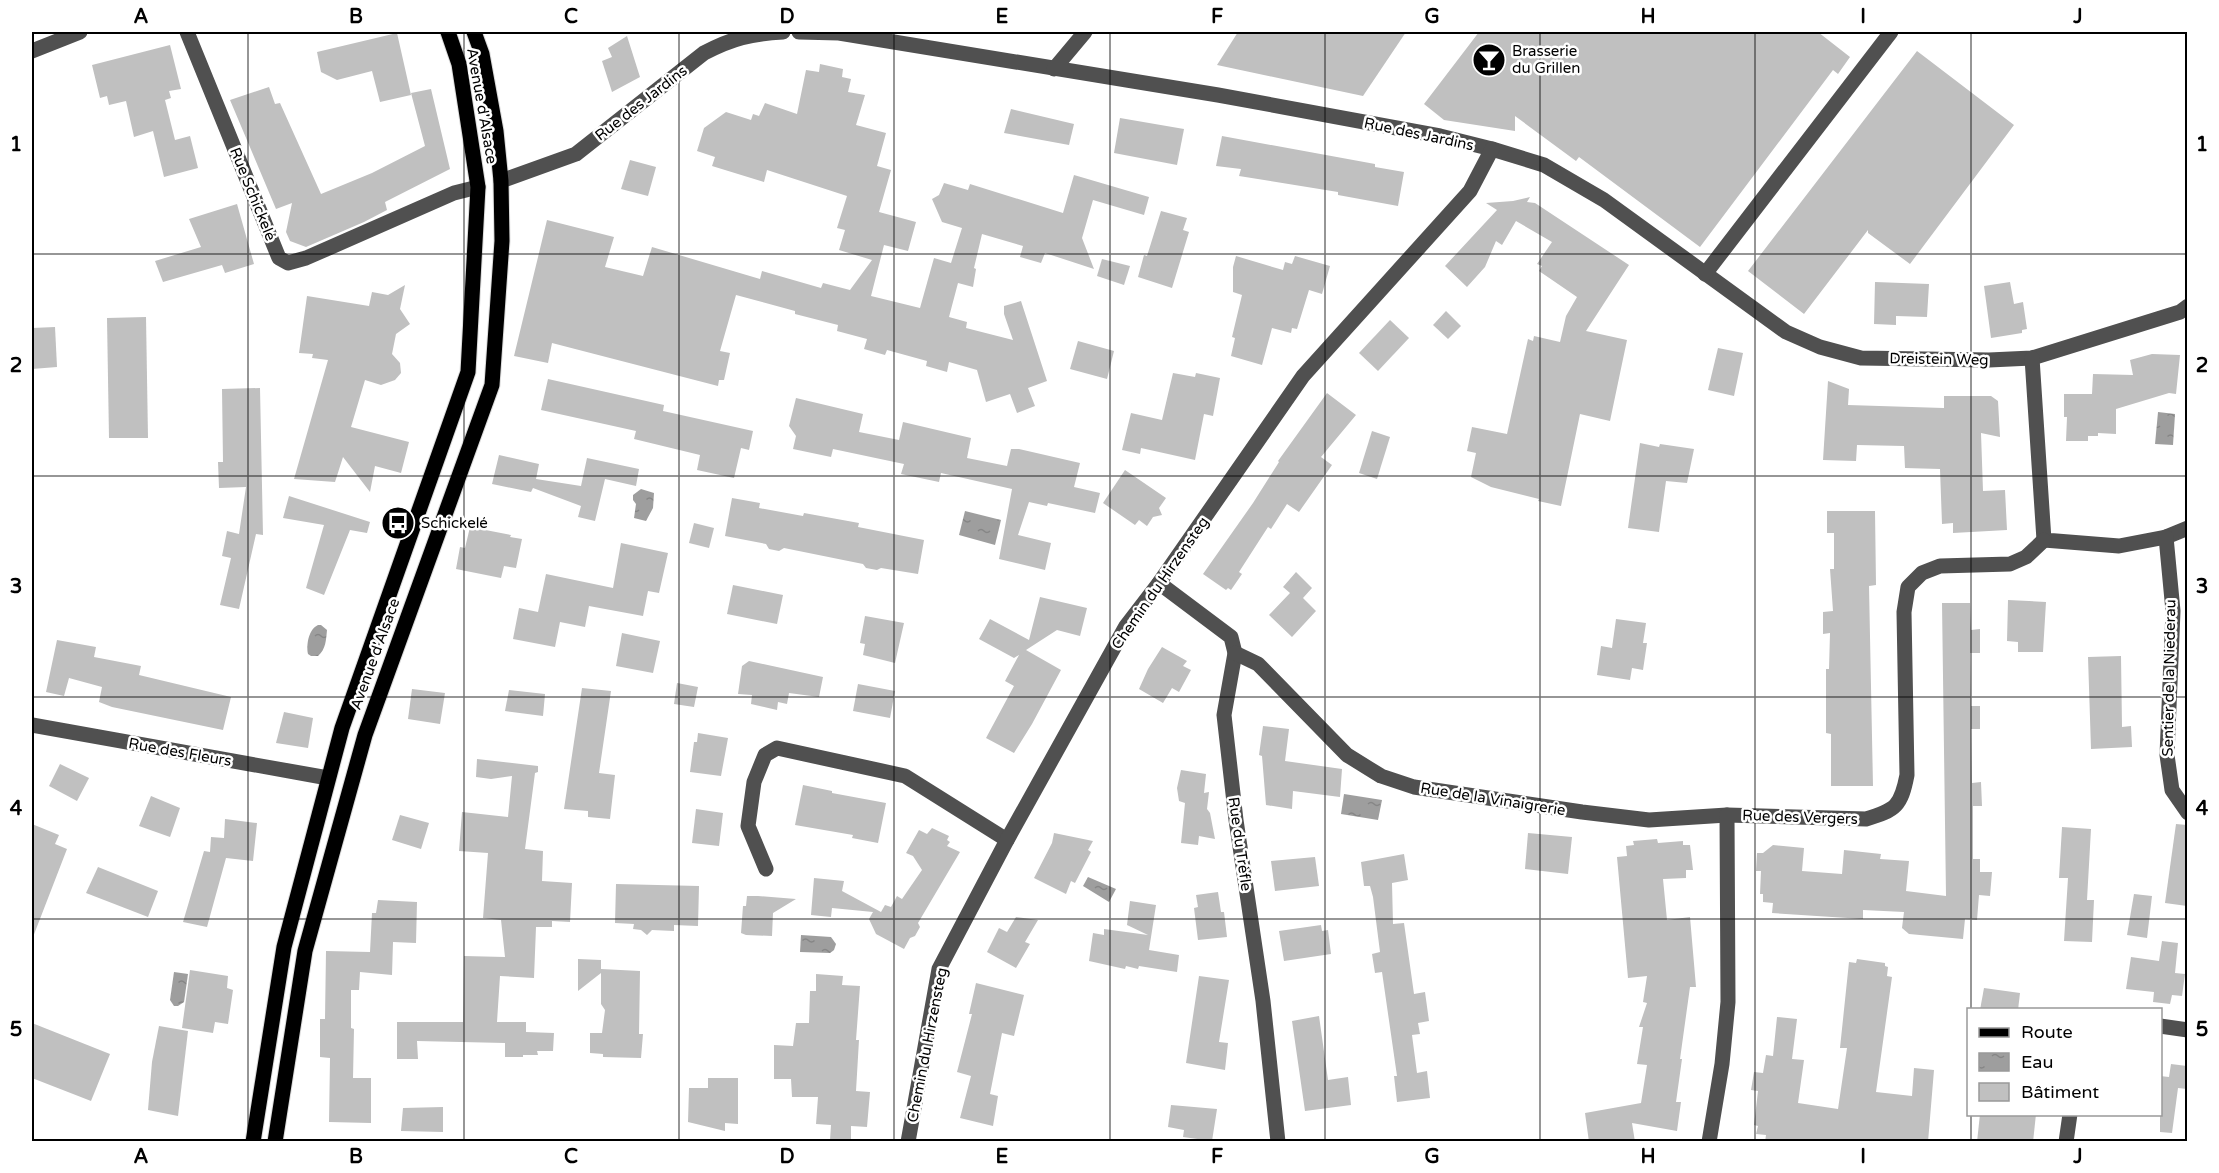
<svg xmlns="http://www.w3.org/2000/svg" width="2219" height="1173" viewBox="0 0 2219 1173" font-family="'Varela Round',sans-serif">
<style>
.water{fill:url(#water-ripples)}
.building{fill:#c0c0c0}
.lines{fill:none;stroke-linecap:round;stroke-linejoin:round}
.major-casing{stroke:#dbdbdb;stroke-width:17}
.minor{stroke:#505050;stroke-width:15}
.major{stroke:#000;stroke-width:15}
.grid{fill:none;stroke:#000;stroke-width:1.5;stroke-opacity:0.55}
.labels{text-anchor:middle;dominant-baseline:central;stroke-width:5;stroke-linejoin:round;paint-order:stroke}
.poi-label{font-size:15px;fill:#000;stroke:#fff;text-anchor:start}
.street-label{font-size:15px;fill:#000;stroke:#fff}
.neatline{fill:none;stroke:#000;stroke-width:2}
.grid-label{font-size:20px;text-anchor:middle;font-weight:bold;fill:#000}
</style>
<defs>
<pattern id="water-ripples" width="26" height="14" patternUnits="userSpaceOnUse" patternTransform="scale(1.5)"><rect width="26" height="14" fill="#9e9e9e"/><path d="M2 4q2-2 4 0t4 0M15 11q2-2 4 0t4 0" fill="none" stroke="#868686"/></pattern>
</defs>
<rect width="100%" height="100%" fill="#fff"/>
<g class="water">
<polygon points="2158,412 2175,414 2173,445 2155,444"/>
<polygon points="641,489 654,493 653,508 646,521 634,518 636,504 633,500 633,495"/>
<polygon points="965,511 1001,520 995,545 959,535"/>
<path d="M318 625H321L327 630C326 640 326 649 318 656H311L308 654C306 644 309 629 318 625Z"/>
<polygon points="1344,794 1382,800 1378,820 1341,814"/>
<polygon points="1088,877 1116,889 1109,902 1083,886"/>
<polygon points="801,935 831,937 836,944 834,950 830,953 800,952"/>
<polygon points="174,972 188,974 184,1002 178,1006 174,1006 170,1000"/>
</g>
<g class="building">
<polygon points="1238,32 1406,32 1363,96 1217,65"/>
<polygon points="1479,32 1818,32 1850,57 1838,74 1833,70 1700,247 1579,157 1576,161 1515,116 1515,131 1444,120 1424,104"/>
<polygon points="397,33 411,95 380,102 372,71 337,80 321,72 317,52"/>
<polygon points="627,36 640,77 612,92 602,61 612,57 608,48"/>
<polygon points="170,45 181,89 169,91 171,98 165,100 175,140 190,136 198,168 164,177 153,131 134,137 126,101 109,105 107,96 100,98 92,65"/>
<polygon points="1917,51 2014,125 1910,264 1868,233 1868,230 1804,314 1748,271"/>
<polygon points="820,64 843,69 842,77 851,79 848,92 865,95 856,125 886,133 877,166 891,170 879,212 916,222 908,251 884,245 871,296 920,308 934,258 951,263 962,228 942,222 932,199 939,195 944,183 968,190 970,184 1063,213 1074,175 1149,197 1144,215 1093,200 1082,238 1094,269 1045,253 1041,263 1020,257 1023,246 982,234 974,268 976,269 973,287 958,283 949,317 967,322 966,328 1013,340 1004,314 1004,306 1021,301 1047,381 1028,388 1035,406 1017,413 1010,394 986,402 977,370 949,362 947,372 926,366 927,361 887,350 885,355 864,349 867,339 837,331 838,325 795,314 795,311 736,295 720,351 730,353 724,380 719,380 718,386 552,343 548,363 514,356 547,220 614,237 605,267 643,276 652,247 760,279 762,271 821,288 823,283 850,290 872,260 839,250 845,230 837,228 847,196 767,170 764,182 712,166 715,157 697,151 704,128 726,112 751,120 753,114 759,116 765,103 797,114 806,70 819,72"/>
<polygon points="269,87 275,104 280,103 321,194 372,173 425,146 411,93 431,89 450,169 385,202 387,210 364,222 306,247 290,241 286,232 292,203 276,209 230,100"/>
<polygon points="1011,109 1074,124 1069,145 1004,133"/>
<polygon points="1120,118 1184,129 1177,165 1114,153"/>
<polygon points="1222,136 1375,164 1375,167 1404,172 1398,206 1338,195 1338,192 1239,176 1241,169 1216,166"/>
<polygon points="630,160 656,167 648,196 621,189"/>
<polygon points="1530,197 1527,202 1535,203 1629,265 1586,331 1627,340 1610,421 1580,414 1561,506 1538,501 1539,499 1491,487 1471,477 1476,453 1467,451 1472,427 1507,434 1528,339 1533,341 1534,336 1560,342 1566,316 1577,297 1539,271 1542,266 1537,264 1552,242 1516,221 1502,245 1496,241 1485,267 1467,287 1445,266 1497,210 1486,203 1513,201"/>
<polygon points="237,204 254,264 225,273 222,265 163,282 155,261 201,247 189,219"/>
<polygon points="1161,211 1187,218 1183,230 1189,232 1172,288 1138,277 1144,255 1147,256"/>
<polygon points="1236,256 1283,270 1285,262 1292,264 1295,256 1330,266 1322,294 1309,290 1297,329 1292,328 1291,333 1272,328 1262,365 1231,356 1235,338 1232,337 1242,295 1233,292 1233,267"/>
<polygon points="1102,259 1130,266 1124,285 1097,276"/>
<polygon points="1875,282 1929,284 1927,317 1896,316 1896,325 1874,324"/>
<polygon points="2010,282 2014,304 2023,302 2027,329 2022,330 2022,333 1991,338 1984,286"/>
<polygon points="405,285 400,309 410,324 396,334 392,354 400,363 401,373 395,380 381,385 365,380 351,427 409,442 401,473 375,466 370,492 343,457 335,482 294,479 328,360 312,358 313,354 299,353 307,296 369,306 372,292 388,295"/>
<polygon points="1446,311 1461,326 1448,339 1433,325"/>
<polygon points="146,317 148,438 109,438 107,318"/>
<polygon points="1390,320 1409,338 1378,371 1359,353"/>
<polygon points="55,327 57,367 32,369 32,328"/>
<polygon points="1078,341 1114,351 1107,379 1070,369"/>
<polygon points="1718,348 1743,353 1734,396 1708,390"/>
<polygon points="2152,354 2180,355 2176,394 2169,393 2116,409 2116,434 2098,433 2098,436 2088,436 2088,441 2066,441 2067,417 2064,417 2064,394 2092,394 2093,374 2133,375 2130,360"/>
<polygon points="1173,373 1195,377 1196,373 1220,378 1213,416 1204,414 1195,460 1141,448 1140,454 1122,450 1131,413 1162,420"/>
<polygon points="548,379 664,405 663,411 753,431 749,450 741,448 734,478 697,470 700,455 634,439 636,431 541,410"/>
<polygon points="1828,381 1849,389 1848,405 1944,408 1944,396 1991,396 1998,401 2000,437 1981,433 1983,491 2005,490 2007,530 1953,533 1953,523 1942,524 1940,469 1905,468 1904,446 1857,445 1856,461 1823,460"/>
<polygon points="260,388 263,535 256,534 239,609 220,605 231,558 222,556 227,531 239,534 246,487 219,488 218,462 223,462 222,389"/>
<polygon points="1327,393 1356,415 1321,457 1332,465 1299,512 1287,504 1271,529 1268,527 1239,572 1242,574 1231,590 1228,588 1226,590 1203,574 1253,503 1279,462 1278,461"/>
<polygon points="796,398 863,414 859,432 899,440 903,422 971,438 967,458 1007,466 1011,449 1019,449 1080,463 1074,487 1100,493 1095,513 1048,503 1047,506 1029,502 1018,535 1051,543 1045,570 999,559 1012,489 941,473 939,482 901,474 904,464 833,449 831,457 793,449 796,436 789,426"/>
<polygon points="1372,431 1390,437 1377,479 1359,473"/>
<polygon points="1640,443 1659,447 1660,444 1694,449 1687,483 1666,481 1659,532 1628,528"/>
<polygon points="499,455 539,464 536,479 581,486 587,458 639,469 636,486 605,479 595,521 578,517 581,506 533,488 531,492 492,484"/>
<polygon points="1125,470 1166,498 1159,508 1162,515 1153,517 1147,526 1139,520 1135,525 1103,503"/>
<polygon points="289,496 370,522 367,533 350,530 324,595 306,588 324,525 283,518"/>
<polygon points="732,498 760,503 759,508 803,516 804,513 859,523 858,527 924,540 918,574 881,568 877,570 866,568 863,564 784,548 779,551 769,549 766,544 725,536"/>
<polygon points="1827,511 1875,511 1876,585 1869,586 1873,786 1831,786 1831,734 1826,733 1826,669 1829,669 1830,633 1823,634 1823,612 1833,611 1830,569 1834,569 1834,533 1827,533"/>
<polygon points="694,523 714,528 709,548 689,543"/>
<polygon points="470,527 511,535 510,537 522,539 516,568 504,566 501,578 456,569 460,547 465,548"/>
<polygon points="621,543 668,553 659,593 648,591 643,616 589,606 585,627 560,622 555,647 513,639 519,608 538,612 546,574 613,588"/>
<polygon points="1296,572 1312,588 1303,598 1316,611 1292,637 1269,615 1290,593 1283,587"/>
<polygon points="733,585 783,595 777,624 727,614"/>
<polygon points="1040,597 1087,608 1080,636 1057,630 1026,650 1061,670 1032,724 1014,753 986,738 1014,686 1005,681 1019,655 1014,658 979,639 990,619 1029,640"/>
<polygon points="2008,600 2046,602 2043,652 2018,652 2018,642 2007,641"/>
<polygon points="1942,603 1970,603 1971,630 1980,629 1980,653 1970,653 1971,706 1980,706 1980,729 1971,729 1972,783 1981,782 1982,806 1973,806 1973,859 1980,859 1980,872 1992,872 1990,896 1979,895 1977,920 1965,919 1963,939 1909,934 1902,928 1904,912 1863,910 1863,919 1772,913 1773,903 1763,902 1763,894 1760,894 1761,871 1756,871 1757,853 1763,853 1773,845 1804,848 1802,871 1842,874 1844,850 1881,854 1880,859 1909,861 1906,891 1946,896"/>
<polygon points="865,616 904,623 895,663 863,655 865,644 860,643"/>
<polygon points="1616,619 1646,623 1643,643 1647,643 1643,670 1632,668 1630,680 1597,675 1601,646 1612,648"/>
<polygon points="622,633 660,641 653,673 616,666"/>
<polygon points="57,640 96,647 94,657 141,666 139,675 231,697 223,730 112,707 99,702 102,687 69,678 64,696 46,692"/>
<polygon points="1162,647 1187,661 1183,666 1191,670 1179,692 1172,688 1163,703 1139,689 1148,669"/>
<polygon points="2121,656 2122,727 2131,726 2132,747 2091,749 2088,657"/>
<polygon points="749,661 823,677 819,697 789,693 787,704 778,702 777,710 751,704 752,695 738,694 742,666"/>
<polygon points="677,683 698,687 694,707 674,704"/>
<polygon points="858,684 895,691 890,718 853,711"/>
<polygon points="582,688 611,691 599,773 615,775 610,819 588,817 588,811 564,809"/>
<polygon points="412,689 445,693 440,724 408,719"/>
<polygon points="509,690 545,694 543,716 505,711"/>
<polygon points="284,712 313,718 308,748 276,743"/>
<polygon points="1263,726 1289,729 1285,761 1342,769 1340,797 1293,791 1292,809 1266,805 1262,756 1259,755"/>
<polygon points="698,733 728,738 721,776 690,772 694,742 697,742"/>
<polygon points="477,759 538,766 538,772 535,773 525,849 543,851 542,881 572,883 570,922 552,921 552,927 536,927 534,978 500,976 497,1022 526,1022 526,1032 554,1033 553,1051 537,1051 538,1055 523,1055 523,1057 505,1057 505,1043 417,1041 418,1059 397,1059 397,1022 463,1022 464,956 505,957 501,920 483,918 488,853 459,851 462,812 508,817 512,776 491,779 476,777"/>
<polygon points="60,764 89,778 77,801 49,786"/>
<polygon points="1181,770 1206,774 1204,793 1209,792 1207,809 1210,813 1215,839 1199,836 1198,845 1181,843 1185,803 1179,801 1177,788"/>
<polygon points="803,785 832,791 832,793 886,803 878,843 852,838 853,835 795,825"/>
<polygon points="151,796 180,808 170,837 139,826"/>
<polygon points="696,809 723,813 719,846 692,843"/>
<polygon points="400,815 429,823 421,849 392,840"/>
<polygon points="225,819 257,823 253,861 226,858 207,927 183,922 204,851 210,852 211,837 224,838"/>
<polygon points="32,824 59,835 55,844 67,849 33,937"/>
<polygon points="2176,824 2187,825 2187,906 2165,903"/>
<polygon points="2062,827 2091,829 2087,900 2094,900 2092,942 2064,941 2068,878 2059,878"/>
<polygon points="932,828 949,836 947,840 950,842 947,846 960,852 918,923 920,927 915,936 910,938 904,949 876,934 869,919 873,912 832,908 831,917 811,915 814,878 844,881 842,891 881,912 885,905 891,907 897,896 902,899 922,870 913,856 906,853 919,830 927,834"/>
<polygon points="1054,833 1093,841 1088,850 1091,852 1075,883 1071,881 1066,894 1034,878 1052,843"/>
<polygon points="1528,833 1572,837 1568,874 1525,869"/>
<polygon points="1657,839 1658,843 1683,841 1683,845 1690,845 1693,870 1686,870 1686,878 1663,879 1667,920 1690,917 1696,987 1690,987 1680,1059 1682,1059 1676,1102 1681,1102 1677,1131 1632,1123 1635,1142 1589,1142 1585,1113 1641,1103 1647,1065 1637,1064 1643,1027 1639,1027 1647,1003 1643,1002 1647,976 1628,978 1617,857 1627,856 1626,846 1634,845 1633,841"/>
<polygon points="1404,854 1408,880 1392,883 1393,924 1404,923 1414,994 1425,992 1429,1021 1418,1023 1420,1034 1412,1035 1417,1073 1427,1071 1430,1098 1397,1102 1394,1076 1397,1076 1382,972 1375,973 1372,954 1380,952 1373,897 1370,886 1364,886 1361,862"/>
<polygon points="1315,857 1319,886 1275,891 1271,861"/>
<polygon points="98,867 158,891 148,917 86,893"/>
<polygon points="616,884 699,886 698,926 674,925 674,931 652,930 647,935 641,930 633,929 634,924 615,923"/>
<polygon points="1218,892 1221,912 1224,912 1227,937 1198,940 1194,908 1198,907 1196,895"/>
<polygon points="2134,894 2152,896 2147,938 2127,935"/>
<polygon points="747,896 758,896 796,899 773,913 772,936 746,935 741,933 743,906 746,906"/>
<polygon points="378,900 417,902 416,943 393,942 392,975 360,972 359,990 351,990 351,1028 354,1029 353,1078 371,1078 371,1123 329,1122 330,1058 320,1057 320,1019 325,1019 326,951 370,952 372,913 376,913"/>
<polygon points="1130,901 1156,905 1149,950 1179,955 1177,972 1139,966 1138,969 1126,966 1125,969 1089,961 1093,933 1104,935 1104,929 1148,935 1127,925"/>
<polygon points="1016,917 1038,920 1025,942 1030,944 1016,968 987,952 999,928 1007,932"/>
<polygon points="1321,925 1322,931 1328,930 1331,954 1284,961 1279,931"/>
<polygon points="2162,941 2178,943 2175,973 2185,974 2182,996 2172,995 2170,1004 2153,1002 2154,992 2126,989 2131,957 2159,961"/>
<polygon points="578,959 601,960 601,973 578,991"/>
<polygon points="1857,959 1885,963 1885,966 1888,967 1887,976 1892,977 1876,1092 1912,1096 1914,1068 1934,1070 1928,1142 1765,1142 1766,1135 1756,1134 1758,1126 1754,1125 1758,1091 1751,1090 1754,1072 1763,1073 1766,1055 1773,1056 1777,1017 1797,1019 1792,1059 1804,1060 1798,1103 1838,1109 1847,1048 1840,1048 1849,962 1856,963"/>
<polygon points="601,969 640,971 639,1034 643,1034 641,1058 603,1057 603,1054 590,1053 590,1033 602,1033 605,1010 601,1004"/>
<polygon points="190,970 228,976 227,988 233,990 228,1024 215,1022 213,1033 182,1028"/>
<polygon points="816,974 843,976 842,985 860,986 856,1040 859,1040 856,1091 870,1092 867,1127 851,1126 851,1141 830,1140 831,1125 816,1124 818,1097 792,1097 791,1079 774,1079 774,1045 793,1046 796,1023 809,1023 810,991 816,991"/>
<polygon points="1199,976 1229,980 1219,1042 1228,1043 1225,1070 1186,1063"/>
<polygon points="976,983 1024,995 1014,1036 1002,1033 990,1094 998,1096 993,1126 960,1118 971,1076 957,1072 972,1014 969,1014"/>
<polygon points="1984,988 2020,993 2018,1010 1980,1010"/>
<polygon points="1319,1016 1328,1080 1348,1077 1351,1105 1305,1111 1292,1021"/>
<polygon points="32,1023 110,1054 91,1101 32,1078"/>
<polygon points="159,1026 188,1031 178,1116 148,1110 152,1062"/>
<polygon points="2171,1064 2187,1066 2187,1089 2178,1088 2172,1133 2160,1132 2160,1076 2169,1077"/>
<polygon points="708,1078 738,1078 738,1124 725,1123 725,1131 688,1122 689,1088 708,1088"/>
<polygon points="1171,1105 1217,1109 1212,1141 1183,1137 1184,1130 1168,1127"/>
<polygon points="443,1107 443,1132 401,1131 403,1108"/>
<polygon points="1980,1114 2036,1114 2033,1142 1977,1142"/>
</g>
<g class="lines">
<g class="major-casing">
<g id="major">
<polyline points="253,1142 284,947 342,728 468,372 478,187 459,64 448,32"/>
<polyline points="275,1142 305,951 365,735 492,385 502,241 501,181 496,131 482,54 474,32"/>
</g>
</g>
<g class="minor">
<polyline points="187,32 279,258 288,263 306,258 454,193 478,187"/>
<polyline points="799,32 839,33 1218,95 1440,136 1492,149 1544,165 1604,200 1786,332 1820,347 1861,358 1989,360 2032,358 2180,312 2188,306"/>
<polyline points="32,51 80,32"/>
<polyline points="1054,69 1085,32"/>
<path d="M501 181 576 154 704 53C733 38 750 34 783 32"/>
<polyline points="1705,274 1891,32"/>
<polyline points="2032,358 2044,540 2119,546 2166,537 2188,528"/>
<polyline points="2166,537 2173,611 2167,755 2172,790 2188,813"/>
<polyline points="1159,583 1231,637 1235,653 1224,715 1236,820 1263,1001 1278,1142"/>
<polyline points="1235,653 1258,664 1347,755 1381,776 1414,787 1582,812 1649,820 1727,815"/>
<polyline points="32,725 328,778"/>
<polyline points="766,869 748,826 754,782 765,755 777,748 905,776 1007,840"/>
<polyline points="2160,1026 2188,1030"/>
<polyline points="908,1142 939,969 1007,840 1126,626 1159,583 1303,376 1470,191 1492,149"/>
<path d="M1709 1142 1722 1064 1728 1002 1727 815 1866 819C1896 810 1901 806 1907 775L1904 612 1908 587 1922 573 1940 566 2010 564 2026 557 2044 540"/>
<polyline points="2066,1142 2070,1114"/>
</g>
<use href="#major" class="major"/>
</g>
<path class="grid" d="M248 32V1142M464 32V1142M679 32V1142M894 32V1142M1110 32V1142M1325 32V1142M1540 32V1142M1755 32V1142M1971 32V1010M32 254H2188M32 476H2188M32 697H2188M32 919H2188M1971 1114V1142"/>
<defs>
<g id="bar-disc" transform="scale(1.725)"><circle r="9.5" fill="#000" stroke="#fff"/><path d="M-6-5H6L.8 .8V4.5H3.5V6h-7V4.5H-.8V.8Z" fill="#fff"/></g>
<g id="bus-disc" transform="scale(1.725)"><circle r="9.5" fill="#000" stroke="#fff"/><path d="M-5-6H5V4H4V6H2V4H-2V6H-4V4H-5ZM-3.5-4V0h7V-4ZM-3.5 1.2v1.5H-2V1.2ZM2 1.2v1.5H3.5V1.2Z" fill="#fff"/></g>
</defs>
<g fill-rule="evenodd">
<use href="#bar-disc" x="1489" y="60"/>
<use href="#bus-disc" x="398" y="523"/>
</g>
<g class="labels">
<g class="poi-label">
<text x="1512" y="51">Brasserie<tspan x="1512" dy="17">du Grillen</tspan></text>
<text x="421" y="523">Schickelé</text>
</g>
<g class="street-label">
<text transform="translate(641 103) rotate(-38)">Rue des Jardins</text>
<text transform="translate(482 106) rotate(80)">Avenue d'Alsace</text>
<text transform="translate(1419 134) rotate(12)">Rue des Jardins</text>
<text transform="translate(253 194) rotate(68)">Rue Schickelé</text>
<text transform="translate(1939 359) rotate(1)">Dreistein Weg</text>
<text transform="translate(1160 583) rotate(-55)">Chemin du Hirzensteg</text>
<text transform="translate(375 654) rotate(-70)">Avenue d'Alsace</text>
<text transform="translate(2169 678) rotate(-89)">Sentier de la Niederau</text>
<text transform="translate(180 752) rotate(10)">Rue des Fleurs</text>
<text transform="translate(1493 799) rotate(9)">Rue de la Vinaigrerie</text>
<text transform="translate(1800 817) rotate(2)">Rue des Vergers</text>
<text transform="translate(1240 844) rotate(82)">Rue du Trèfle</text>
<text transform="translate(927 1045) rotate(-79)">Chemin du Hirzensteg</text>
</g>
</g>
<rect width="2219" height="1173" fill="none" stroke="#ffffff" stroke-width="66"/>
<rect x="1967" y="1008" width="195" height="108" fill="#ffffff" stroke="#999999" stroke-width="1.5"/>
<rect x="1979" y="1028" width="30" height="9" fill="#000000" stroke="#999999" stroke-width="1.5"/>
<text x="2021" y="1038" font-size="18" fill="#000000">Route</text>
<rect x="1979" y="1053" width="30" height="18" fill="url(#water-ripples)" stroke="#999999" stroke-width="1.5"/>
<text x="2021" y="1068" font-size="18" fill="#000000">Eau</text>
<rect x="1979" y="1083" width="30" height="18" fill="#c0c0c0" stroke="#999999" stroke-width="1.5"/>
<text x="2021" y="1098" font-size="18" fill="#000000">Bâtiment</text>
<rect x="33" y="33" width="2153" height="1107" class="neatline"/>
<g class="grid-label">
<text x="141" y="23">A</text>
<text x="356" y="23">B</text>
<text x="571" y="23">C</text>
<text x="787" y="23">D</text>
<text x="1002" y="23">E</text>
<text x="1217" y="23">F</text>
<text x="1432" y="23">G</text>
<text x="1648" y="23">H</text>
<text x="1863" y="23">I</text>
<text x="2078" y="23">J</text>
<text x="16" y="151">1</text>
<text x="2202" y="151">1</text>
<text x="16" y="372">2</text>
<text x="2202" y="372">2</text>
<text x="16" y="593">3</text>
<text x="2202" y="593">3</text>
<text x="16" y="815">4</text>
<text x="2202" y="815">4</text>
<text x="16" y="1036">5</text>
<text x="2202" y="1036">5</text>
<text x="141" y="1163">A</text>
<text x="356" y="1163">B</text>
<text x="571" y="1163">C</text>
<text x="787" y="1163">D</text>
<text x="1002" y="1163">E</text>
<text x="1217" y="1163">F</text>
<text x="1432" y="1163">G</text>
<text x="1648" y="1163">H</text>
<text x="1863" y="1163">I</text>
<text x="2078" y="1163">J</text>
</g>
</svg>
